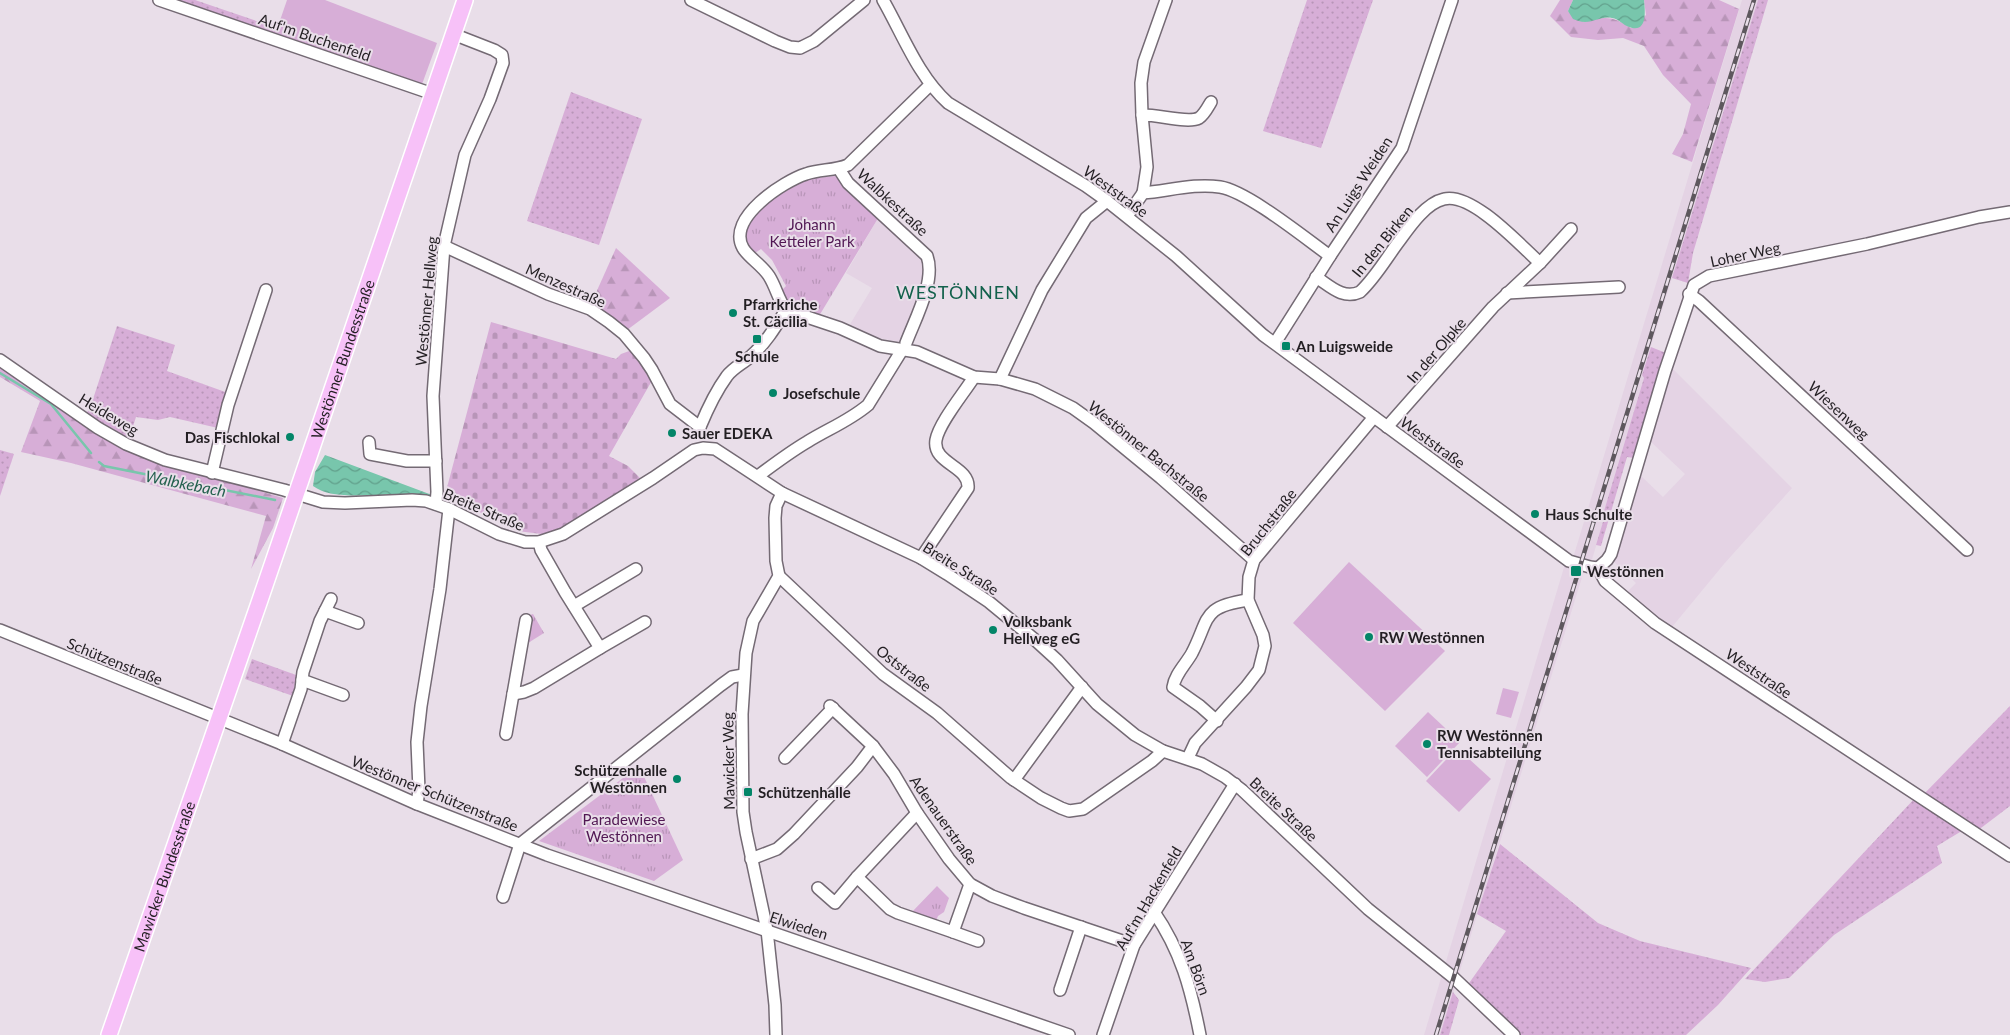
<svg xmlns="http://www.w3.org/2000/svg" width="2010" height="1035" viewBox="0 0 2010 1035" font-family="Lato,sans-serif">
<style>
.built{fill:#e4d3e4}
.grass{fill:url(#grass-dots)}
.forest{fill:url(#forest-firs)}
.cemetery{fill:url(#cemetery-stones)}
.park{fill:url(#park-tufts)}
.garden{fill:#d7aed7}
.water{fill:url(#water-waves)}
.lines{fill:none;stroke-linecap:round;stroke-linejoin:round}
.stream{stroke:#78c6ac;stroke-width:2.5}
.minor-casing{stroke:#746a74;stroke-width:14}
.major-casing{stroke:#fff;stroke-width:18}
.minor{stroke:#fff;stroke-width:11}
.major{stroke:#f7c1f8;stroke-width:15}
.rail-casing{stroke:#5e585e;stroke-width:4.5}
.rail{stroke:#e9dee9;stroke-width:2.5;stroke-dasharray:8;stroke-linecap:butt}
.poi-dot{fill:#038568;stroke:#e9dee9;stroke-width:2}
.labels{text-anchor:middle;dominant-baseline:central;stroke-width:4;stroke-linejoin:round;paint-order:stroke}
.street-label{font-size:15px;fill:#231f23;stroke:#e9dee9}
.park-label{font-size:15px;fill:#511753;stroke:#e9dee9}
.poi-label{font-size:15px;font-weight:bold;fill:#231f23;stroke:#e9dee9;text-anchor:start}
.water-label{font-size:16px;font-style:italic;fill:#24614f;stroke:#e9dee9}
.quarter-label{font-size:18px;letter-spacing:1px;fill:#13614c;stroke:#e9dee9}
</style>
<defs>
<pattern id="grass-dots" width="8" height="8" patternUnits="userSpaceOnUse" patternTransform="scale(1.25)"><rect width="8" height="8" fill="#d7aed7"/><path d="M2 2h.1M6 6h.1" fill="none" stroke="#b895b8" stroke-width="1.8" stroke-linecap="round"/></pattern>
<pattern id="forest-firs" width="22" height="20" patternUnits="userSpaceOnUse" patternTransform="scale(1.25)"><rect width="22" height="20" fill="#d7aed7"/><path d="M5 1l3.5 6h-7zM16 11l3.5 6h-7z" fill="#b895b8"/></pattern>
<pattern id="cemetery-stones" width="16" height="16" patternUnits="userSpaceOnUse" patternTransform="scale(1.25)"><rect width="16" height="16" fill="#d7aed7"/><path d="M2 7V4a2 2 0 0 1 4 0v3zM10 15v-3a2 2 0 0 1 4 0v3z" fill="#b895b8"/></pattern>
<pattern id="park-tufts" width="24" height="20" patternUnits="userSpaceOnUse" patternTransform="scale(1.25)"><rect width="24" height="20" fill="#d7aed7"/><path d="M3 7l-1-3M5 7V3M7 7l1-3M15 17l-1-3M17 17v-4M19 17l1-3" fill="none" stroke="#b895b8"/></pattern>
<pattern id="water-waves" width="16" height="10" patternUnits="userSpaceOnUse" patternTransform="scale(1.25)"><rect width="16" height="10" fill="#78c6ac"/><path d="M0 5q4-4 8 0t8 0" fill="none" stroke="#62a08c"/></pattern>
</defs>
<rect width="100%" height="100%" fill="#e9dee9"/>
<g class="built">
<polygon points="1742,0 1758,0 1642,375 1644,378 1604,511 1606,512 1591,563 1584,571 1440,1035 1424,1035 1565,564 1573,558"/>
<polygon points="880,215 925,258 927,279 904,343 879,338 849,326 872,288 846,273"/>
<polygon points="1672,368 1792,488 1724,564 1672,627 1625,594 1636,583 1613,561 1640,475 1663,497 1685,474 1650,441"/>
</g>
<g class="grass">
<polygon points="163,0 195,0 277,28 274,38"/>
<polygon points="1307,0 1373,0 1321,148 1263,131"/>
<polygon points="1758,0 1768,0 1693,253 1688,283 1672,278"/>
<polygon points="571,92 642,119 599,245 527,221"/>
<polygon points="117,326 175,345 167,371 228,393 218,428 170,417 158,420 136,417 129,439 104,427 86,415 93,399"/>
<polygon points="1651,347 1666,353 1634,458 1627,457 1601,546 1596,545 1606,512 1604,511 1644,378 1642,375"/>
<polygon points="0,450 14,454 0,496"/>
<polygon points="252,659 296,675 293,696 245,679"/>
<polygon points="2010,706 2010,806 1977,831 1922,796"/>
<polygon points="1916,797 1965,829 1937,846 1942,863 1834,935 1789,978 1765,982 1745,979"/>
<polygon points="1500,844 1598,923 1640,941 1751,968 1718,1005 1686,1035 1519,1035 1467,986 1506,931 1477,914"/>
<polygon points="1453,992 1459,1000 1449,1035 1440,1035"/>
</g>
<g class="forest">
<path d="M1560 0H1573L1568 11 1584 22C1606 16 1612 16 1631 28L1646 15 1644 0H1719L1739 9 1692 162 1672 154 1683 134 1691 104 1663 75 1644 46 1623 38 1598 40 1571 37 1550 16Z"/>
<polygon points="616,248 670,298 627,330 591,304"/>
<polygon points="0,365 96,432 219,479 283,498 273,528 251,569 266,516 71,463 21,452 40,401 0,377"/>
</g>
<polygon class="cemetery" points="491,322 616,359 621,354 632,350 654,377 609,456 628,466 642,480 565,529 542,534 517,531 445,495"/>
<g class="park">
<polygon points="835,176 880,215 819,316 788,307 780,292 786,286 772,260 761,249 752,255 744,240 750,219 760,206 807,179"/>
<polygon points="533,614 544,633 528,643 526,640 530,615"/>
<polygon points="639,766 683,860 654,881 539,841"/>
<polygon points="937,886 949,898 944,912 938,916 936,921 911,913"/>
</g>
<g class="garden">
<polygon points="287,0 325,0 437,43 421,87 274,38"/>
<polygon points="1349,562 1445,651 1385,711 1293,623"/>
<polygon points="1503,688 1519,692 1511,718 1496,714"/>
<polygon points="1428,712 1460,742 1427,777 1395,746"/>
<polygon points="1457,748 1491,779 1459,812 1426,781"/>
</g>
<g class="water">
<path d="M1573 0H1644C1645 10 1648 34 1629 27 1623 25 1619 19 1612 18 1602 16 1594 22 1585 22 1581 22 1576 20 1573 19L1568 11Z"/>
<path d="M325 455 432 495 431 497C398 488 338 505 313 486L315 472Z"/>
</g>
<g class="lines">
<g class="stream">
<polyline points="0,373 51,404 91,453"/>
<polyline points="99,462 104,466 275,500"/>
</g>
<g class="minor-casing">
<g id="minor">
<polyline points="159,0 433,94"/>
<polyline points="691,0 775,41 790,47 800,48 814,41 864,0"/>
<path d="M883 0C903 35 918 76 948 103L1086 186 1107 201 1176 256 1263 335 1569 561 1590 567 1598 568"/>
<path d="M930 85 848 165C834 171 820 169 806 174 784 181 726 218 743 248 748 257 762 265 769 276 776 287 778 299 786 310L840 328 880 346 917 352 974 377 1000 379 1035 389 1073 408 1094 423 1161 478 1254 560"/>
<polyline points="1142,115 1141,83 1144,62 1166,0"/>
<path d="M839 169 848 183 927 256C936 281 915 319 906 343"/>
<path d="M1143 193 1147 167 1142 115C1156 114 1188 124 1199 118 1204 115 1208 107 1211 102"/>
<path d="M1127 216 1143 193C1168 191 1195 183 1220 187 1247 191 1305 238 1330 256"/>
<polyline points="444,246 548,294 590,309 609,322 624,334 644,358 652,370 670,404 700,427"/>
<path d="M1316 277C1330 286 1343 300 1360 292 1376 277 1387 257 1400 240 1410 226 1426 203 1444 199 1472 192 1520 245 1540 263"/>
<polyline points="1507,293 1619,287"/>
<polyline points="1689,294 1699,301 1967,550"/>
<polyline points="1275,343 1330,256 1402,148 1452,0"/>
<polyline points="0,360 98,428 126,444 165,460 284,490 323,502 345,503 412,500 426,501 449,509 499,534 525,542 539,542 563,534 653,478 694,450 703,448 715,449 782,493 921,558 947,574 989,602 1034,639 1057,660 1097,704 1135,735 1163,751 1202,764 1225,777 1242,790 1368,909 1454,978 1514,1035"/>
<polyline points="1000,379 1042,290 1086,218 1107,201"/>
<path d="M700 427C707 410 716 391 727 376 734 367 744 363 751 356 766 343 776 326 786 310"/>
<polyline points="1387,427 1493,307 1540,263 1571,229"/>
<polyline points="369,442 370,454 407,461 436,461"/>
<polyline points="212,473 228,405 266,290"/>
<path d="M758 476C774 464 790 452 807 442 828 429 849 421 868 405L902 350"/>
<polyline points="436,504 437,492 433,396 444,246 465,155 490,99 503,63 502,55 494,50 453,34"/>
<path d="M921 558 968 488C970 466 932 464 936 440 939 423 964 393 974 377"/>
<polyline points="1598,568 1607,560 1611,554 1665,371 1694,285 1709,276 1867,244 1979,217 2010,212"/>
<polyline points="1598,568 1605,581 1655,623 2010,856"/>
<polyline points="779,576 883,674 937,713 1011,778 1041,798 1061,808 1069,811 1083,809 1152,761 1163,751"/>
<polyline points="574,606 636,569"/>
<polyline points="325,611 358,623"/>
<polyline points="0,630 282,744 417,804 547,855 1069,1035"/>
<polyline points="600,648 645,622"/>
<polyline points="302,680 343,695"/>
<polyline points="513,694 524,692 534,688 600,648 565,592 541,550 539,542"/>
<polyline points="830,706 873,746 894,774 917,813 949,859 970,884 992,896 1024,908 1134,945"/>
<path d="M1217 721 1200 706 1173 687C1175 674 1186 664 1192 653 1210 618 1201 607 1248 600"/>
<polyline points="506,734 526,620"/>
<polyline points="282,744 301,689 303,672 320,621 331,599"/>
<polyline points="785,758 833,708"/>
<polyline points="1188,758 1195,743 1246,687 1259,670 1265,646 1263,635 1248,600 1249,577 1254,560 1374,417"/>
<polyline points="1014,780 1082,687"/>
<polyline points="417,804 419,790 417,742 421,706 440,589 449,509"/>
<polyline points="520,844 721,685 732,677 743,675"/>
<polyline points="751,859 777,849 794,834 857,767 873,746"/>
<polyline points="857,877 917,813"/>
<polyline points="818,888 835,903 857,877 890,909 898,913 953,932 970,884"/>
<polyline points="503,897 520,844"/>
<path d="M1154 912C1181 951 1191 989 1200 1035"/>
<polyline points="953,932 978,941"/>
<polyline points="1060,990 1081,927"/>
<polyline points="776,1035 775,1005 767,930 746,832 743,812 742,714 746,653 753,621 779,576 776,561 775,518 776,506 782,493"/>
<polyline points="1103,1035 1134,945 1235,784"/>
</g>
</g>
<g class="major-casing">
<g id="major">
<path id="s1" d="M109 1035 260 600 465 0"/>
</g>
</g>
<use href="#minor" class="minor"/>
<use href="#major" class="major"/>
<g class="rail-casing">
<polyline id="rail" points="1436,1035 1754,0"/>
</g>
<use href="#rail" class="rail"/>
</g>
<g class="poi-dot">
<circle cx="733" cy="313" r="5"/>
<rect x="752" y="334" width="10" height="10" rx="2.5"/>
<rect x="1281" y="341" width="10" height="10" rx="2.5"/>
<circle cx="773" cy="393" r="5"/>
<circle cx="672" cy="433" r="5"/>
<circle cx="290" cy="437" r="5"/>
<circle cx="1535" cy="514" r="5"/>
<rect x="1570" y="565" width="12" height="12" rx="2.5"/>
<circle cx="993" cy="630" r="5"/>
<circle cx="1369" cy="637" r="5"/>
<circle cx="1427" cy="744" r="5"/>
<circle cx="677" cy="779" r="5"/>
<rect x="743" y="787" width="10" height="10" rx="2.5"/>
</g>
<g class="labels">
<g class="street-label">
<text transform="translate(315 37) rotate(19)">Auf'm Buchenfeld</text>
<text transform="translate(1358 184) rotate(-57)">An Luigs Weiden</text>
<text transform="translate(1116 191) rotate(36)">Weststraße</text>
<text transform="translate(893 202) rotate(43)">Walbkestraße</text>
<text transform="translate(1382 241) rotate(-51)">In den Birken</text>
<text transform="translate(1745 254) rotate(-12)">Loher Weg</text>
<text transform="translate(566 285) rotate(24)">Menzestraße</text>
<text transform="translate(426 301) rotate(-85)">Westönner Hellweg</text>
<text transform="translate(1436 350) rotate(-49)">In der Olpke</text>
<text stroke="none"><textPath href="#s1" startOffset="715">Westönner Bundesstraße</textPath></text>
<text transform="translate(1839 410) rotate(43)">Wiesenweg</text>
<text transform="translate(109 414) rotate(31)">Heideweg</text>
<text transform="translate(1433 442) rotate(36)">Weststraße</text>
<text transform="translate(1149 451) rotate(39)">Westönner Bachstraße</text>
<text transform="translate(484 509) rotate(23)">Breite Straße</text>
<text transform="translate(1268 522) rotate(-52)">Bruchstraße</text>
<text transform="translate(961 568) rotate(32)">Breite Straße</text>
<text transform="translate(115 661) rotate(22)">Schützenstraße</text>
<text transform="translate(904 668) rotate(38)">Oststraße</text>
<text transform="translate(1759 673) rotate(34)">Weststraße</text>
<text transform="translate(728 761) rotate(-91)">Mawicker Weg</text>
<text transform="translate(435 793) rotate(22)">Westönner Schützenstraße</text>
<text transform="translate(1284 809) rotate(43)">Breite Straße</text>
<text transform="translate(944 820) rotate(55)">Adenauerstraße</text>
<text stroke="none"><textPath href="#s1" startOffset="168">Mawicker Bundesstraße</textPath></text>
<text transform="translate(1148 898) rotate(-60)">Auf'm Hackenfeld</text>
<text transform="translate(799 925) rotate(18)">Elwieden</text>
<text transform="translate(1196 967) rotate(70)">Am Börn</text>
</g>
<g class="park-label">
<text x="812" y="224">Johann<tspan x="812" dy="17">Ketteler Park</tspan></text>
<text x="624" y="819">Paradewiese<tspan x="624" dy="17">Westönnen</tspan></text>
</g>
<g class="poi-label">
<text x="743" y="304">Pfarrkriche<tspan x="743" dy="17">St. Cäcilia</tspan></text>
<text x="1296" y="346">An Luigsweide</text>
<text x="757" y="356" text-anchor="middle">Schule</text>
<text x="783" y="393">Josefschule</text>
<text x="682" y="433">Sauer EDEKA</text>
<text x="280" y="437" text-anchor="end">Das Fischlokal</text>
<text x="1545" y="514">Haus Schulte</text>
<text x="1587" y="571">Westönnen</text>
<text x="1003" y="621">Volksbank<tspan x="1003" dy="17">Hellweg eG</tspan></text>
<text x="1379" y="637">RW Westönnen</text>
<text x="1437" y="735">RW Westönnen<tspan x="1437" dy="17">Tennisabteilung</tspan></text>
<text x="667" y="770" text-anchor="end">Schützenhalle<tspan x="667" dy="17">Westönnen</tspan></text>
<text x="758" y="792">Schützenhalle</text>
</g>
<g class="water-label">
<text transform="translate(186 483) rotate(11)">Walbkebach</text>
</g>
<g class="quarter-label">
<text x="958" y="292">WESTÖNNEN</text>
</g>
</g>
</svg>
